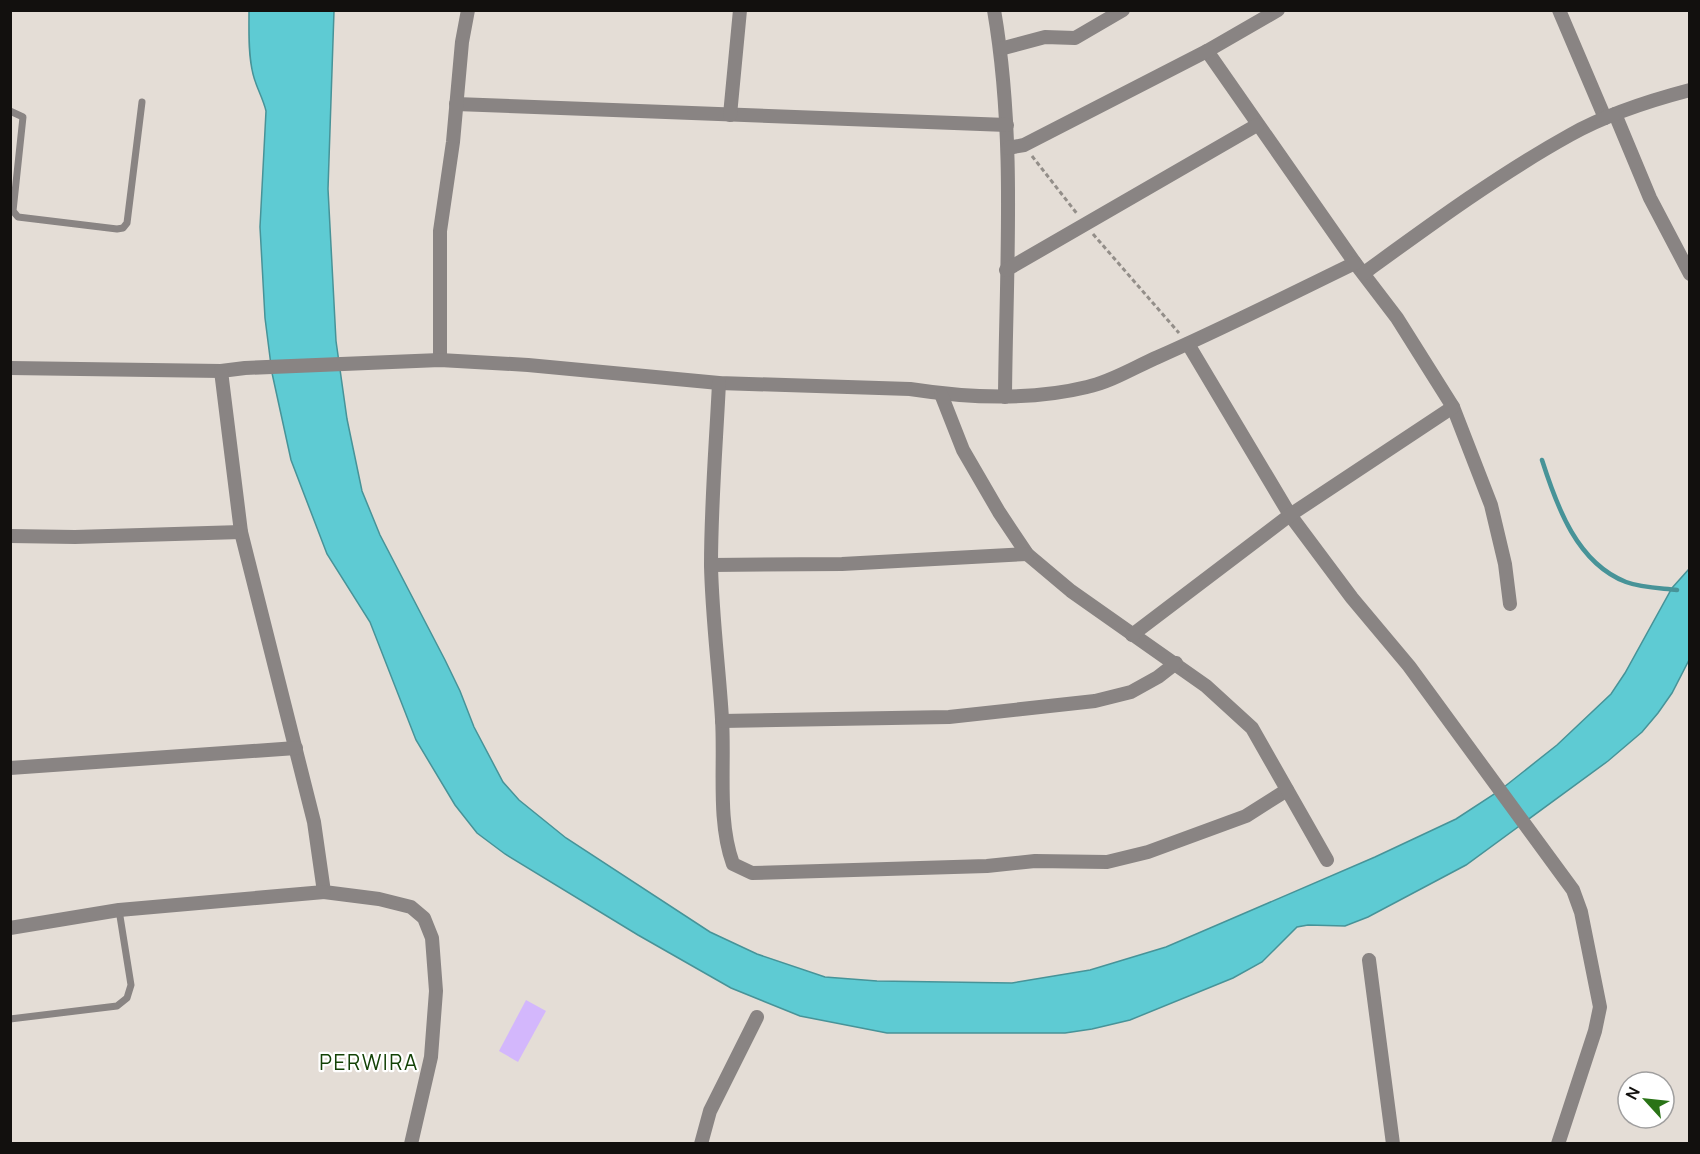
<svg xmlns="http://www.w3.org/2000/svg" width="1700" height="1154" viewBox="0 0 1700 1154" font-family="Manrope,sans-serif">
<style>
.water{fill:#5ecbd3;stroke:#479398;stroke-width:1.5}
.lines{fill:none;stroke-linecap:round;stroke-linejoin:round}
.stream{stroke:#479398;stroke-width:4.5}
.building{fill:#d3b7fc}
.path{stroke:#938e89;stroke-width:3;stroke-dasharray:4.5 3;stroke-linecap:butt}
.lane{stroke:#898483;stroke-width:7}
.street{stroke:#898483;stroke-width:14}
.labels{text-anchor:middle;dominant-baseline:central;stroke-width:4.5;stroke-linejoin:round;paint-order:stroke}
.quarter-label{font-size:21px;letter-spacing:1.5px;fill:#134206;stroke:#fff}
</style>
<rect width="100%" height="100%" fill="#e4ddd6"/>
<path class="water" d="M249 11H334L328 189 336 341 347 419 362 491 380 535 445 660 460 691 474 727 503 782 519 800 566 838 710 932 757 954 825 977 877 981 1012 983 1090 970 1166 947 1375 857 1456 819 1499 791 1557 745 1611 694 1625 673 1672 588 1689 569V660L1672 693 1658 713 1642 732 1608 761 1466 865 1368 917 1345 926 1308 925 1297 927 1262 962 1233 978 1130 1020 1092 1029 1065 1033H887L800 1016 731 988 638 935 505 854 477 833 455 805 416 740 370 622 327 554 291 460 272 373 265 318 260 227 266 111C263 98 256 87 253 74 248 54 249 31 249 11Z"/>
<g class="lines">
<path class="stream" d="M1542 460C1557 507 1577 563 1626 582 1642 588 1660 588 1677 590"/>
</g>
<polygon class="building" points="526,1000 546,1011 518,1062 499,1051"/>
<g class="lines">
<g class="path">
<polyline points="1032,156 1078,215"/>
<polyline points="1093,234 1179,333"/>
</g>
<g class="lane">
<polyline points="10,111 23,117 13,211 18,217 117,229 123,228 127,223 142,102"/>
<polyline points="10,1019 117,1006 127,998 131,985 119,910"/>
</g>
<g class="street">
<path d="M994 10C1016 138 1006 268 1005 397"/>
<polyline points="1559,10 1605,118"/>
<polyline points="1000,49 1045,37 1075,38 1123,10"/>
<polyline points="1207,51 1355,263 1397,318 1453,407 1491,505 1505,564 1510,604"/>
<polyline points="456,104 1007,125"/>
<polyline points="1615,114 1650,198 1690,274"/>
<polyline points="730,115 740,10"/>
<polyline points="1008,148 1024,145 1207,51 1278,10"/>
<polyline points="1006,270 1257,125"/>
<path d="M1364 273C1430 225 1498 175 1570 135 1607 114 1648 101 1690 90"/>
<polyline points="1188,344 1290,515 1352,598 1409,666 1573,890 1581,912 1600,1007 1595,1031 1558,1144"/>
<polyline points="440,360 440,231 453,142 462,42 468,10"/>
<path d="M10 368 221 371 245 368 440 360 528 365 719 383 910 389C968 398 1030 401 1087 387 1111 382 1135 367 1158 357 1224 328 1289 295 1355 263"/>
<polyline points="221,371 241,532 314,822 324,892 379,899 411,907 424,918 432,938 436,991 431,1057 411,1144"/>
<path d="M719 383C716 444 711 504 711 565 712 617 719 668 722 719 725 765 717 820 733 864L752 873 987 866 1035 861 1107 862 1148 852 1246 816 1287 790"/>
<polyline points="941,394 963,450 999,512 1027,554 1071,591 1206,686 1252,728 1327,860"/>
<polyline points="10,536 75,537 241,532"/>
<polyline points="711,565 842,564 1027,554"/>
<polyline points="1132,635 1290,515 1453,407"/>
<polyline points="722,721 949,717 1095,701 1131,692 1158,677 1176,663"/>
<polyline points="10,768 296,748"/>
<polyline points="10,928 119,910 324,892"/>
<polyline points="1369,960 1393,1144"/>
<polyline points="701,1144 710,1111 757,1017"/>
</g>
</g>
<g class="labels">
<g class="quarter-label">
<text x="369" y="1062">PERWIRA</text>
</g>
</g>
<rect width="1700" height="1154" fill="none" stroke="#12100e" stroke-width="24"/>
<g transform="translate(1646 1100) rotate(297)"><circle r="28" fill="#ffffff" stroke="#a09f9f" stroke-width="1.5"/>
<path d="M0-4.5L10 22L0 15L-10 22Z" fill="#297316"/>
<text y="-9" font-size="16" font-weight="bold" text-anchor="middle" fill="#12100e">N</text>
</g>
</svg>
